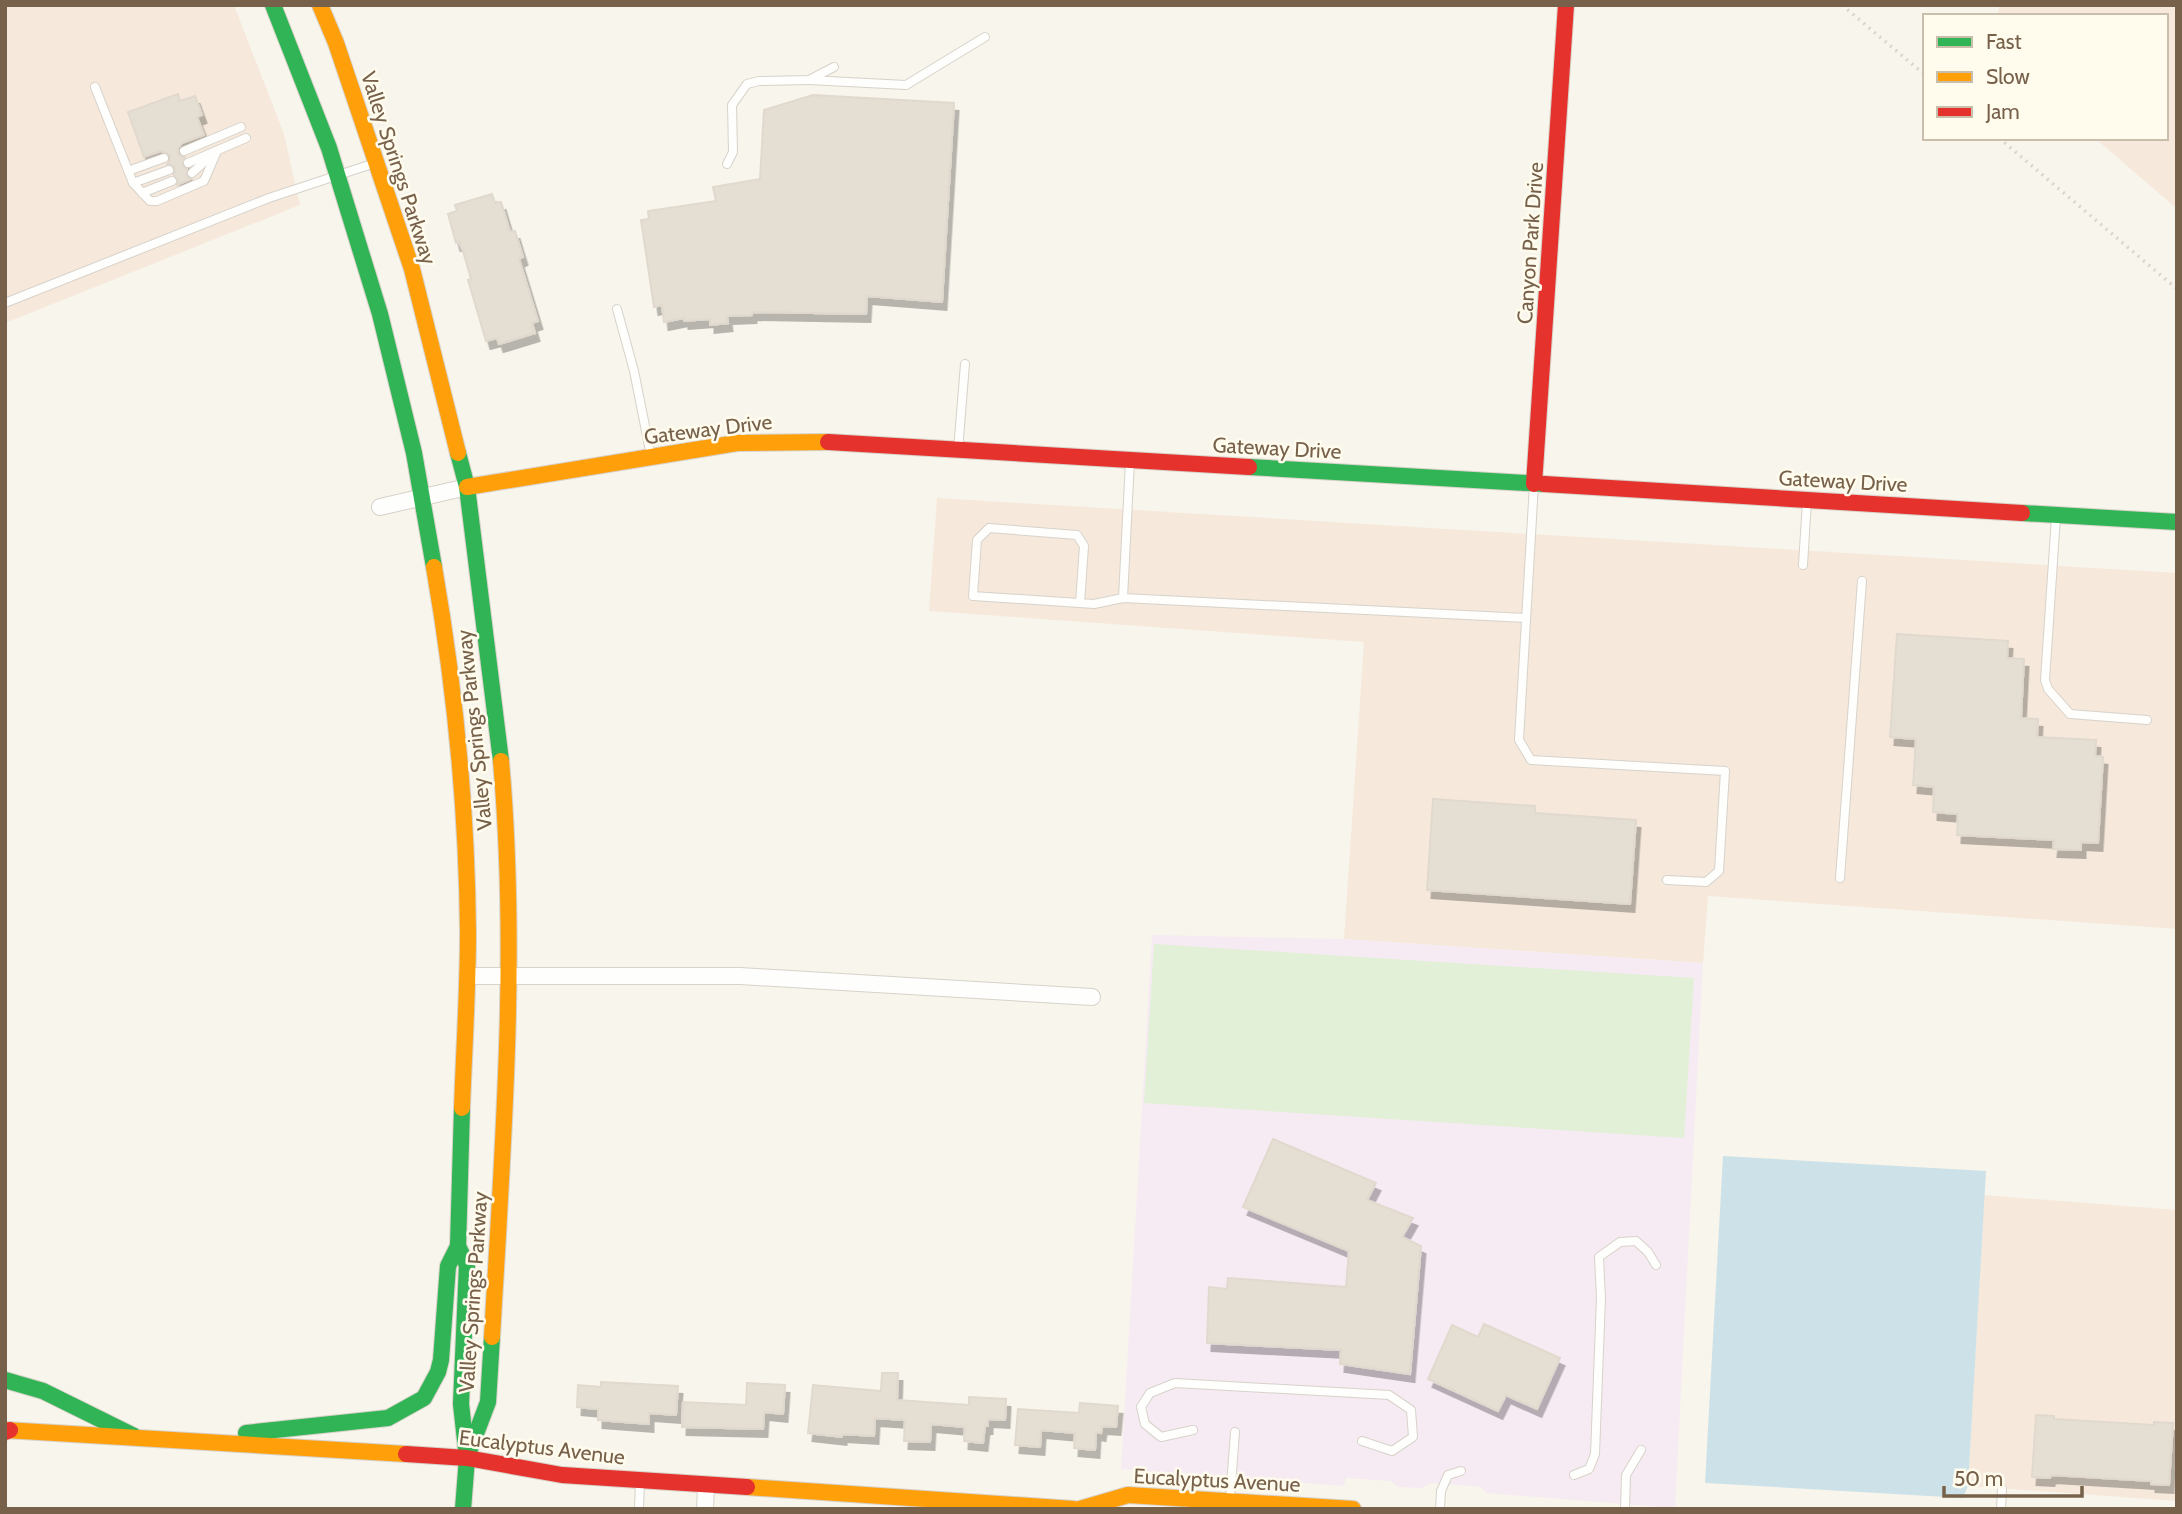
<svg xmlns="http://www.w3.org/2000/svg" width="2182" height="1514" viewBox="0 0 2182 1514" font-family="Cabin,sans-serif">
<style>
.commercial{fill:#f6e9dc}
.education{fill:#f6ebf3}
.green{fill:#e1f0d6}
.water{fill:#cde2e8}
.building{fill:#e4ded3;stroke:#e1d9ce;stroke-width:2;filter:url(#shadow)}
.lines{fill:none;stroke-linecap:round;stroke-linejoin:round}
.lane-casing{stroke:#d7d2ca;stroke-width:10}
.street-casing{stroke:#d7d2ca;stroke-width:18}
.fast-casing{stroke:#d8d2c9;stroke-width:18}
.slow-casing{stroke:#d8d2c9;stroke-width:18}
.jam-casing{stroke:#d8d2c9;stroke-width:18}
.path{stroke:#dad5ce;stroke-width:3.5;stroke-dasharray:2 5;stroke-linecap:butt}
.lane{stroke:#fefefc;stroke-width:8}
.street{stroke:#fefefc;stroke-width:16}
.fast{stroke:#30b455;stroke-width:16}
.slow{stroke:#ff9f0a;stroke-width:16}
.jam{stroke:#e5322d;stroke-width:16}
.labels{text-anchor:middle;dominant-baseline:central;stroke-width:5;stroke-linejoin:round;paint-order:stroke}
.street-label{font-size:21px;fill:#77614a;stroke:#fffbed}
</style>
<defs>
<filter id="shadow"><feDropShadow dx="4.5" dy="8" stdDeviation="0" flood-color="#0004"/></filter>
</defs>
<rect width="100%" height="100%" fill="#f8f5ec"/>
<g class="commercial">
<polygon points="5,5 234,5 284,134 300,205 5,323"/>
<polygon points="1999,5 2177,5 2177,209 2095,138 2166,138 2166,16 1998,16"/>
<polygon points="937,498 2177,573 2177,929 1708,896 1703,963 1344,939 1364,642 929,611"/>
<polygon points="1984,1195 2177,1210 2177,1501 1968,1486"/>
</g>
<polygon class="education" points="1152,935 1344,939 1703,963 1675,1508 1486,1493 1481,1487 1432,1483 1421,1488 1398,1487 1391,1481 1346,1478 1344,1486 1121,1469"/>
<polygon class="green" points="1154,944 1694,978 1684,1138 1144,1103"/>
<polygon class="water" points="1723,1156 1986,1171 1968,1486 1963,1498 1705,1483"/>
<g class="building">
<polygon points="178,94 180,101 195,96 202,115 197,117 204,135 182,143 178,148 178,154 185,157 182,165 187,169 187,177 191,179 177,185 178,181 174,175 175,167 167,164 170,160 170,155 161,151 144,157 128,112"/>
<polygon points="813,95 954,103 942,302 867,296 866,314 752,312 752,315 727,316 728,323 710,325 710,319 684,321 684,318 664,322 662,305 654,307 641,220 649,219 648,211 716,201 713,187 760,179 764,110"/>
<polygon points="492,194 495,203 501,202 510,232 515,231 523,257 519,259 538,321 532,323 535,333 499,344 497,338 486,341 468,280 471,279 463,251 459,242 456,243 448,214 457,211 455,205"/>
<polygon points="1897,634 2008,641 2007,658 2024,659 2021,718 2038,719 2037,737 2096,740 2095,756 2103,757 2098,843 2081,842 2081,850 2053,849 2054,840 1957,835 1958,814 1933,812 1934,787 1913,785 1916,739 1890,737"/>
<polygon points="1433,799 1535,806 1535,813 1636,820 1630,904 1427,890"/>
<polygon points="1273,1139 1376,1183 1367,1200 1413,1218 1402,1237 1421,1246 1410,1374 1340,1364 1341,1350 1207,1343 1209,1287 1227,1289 1228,1278 1346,1287 1349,1251 1243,1207"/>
<polygon points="1484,1324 1560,1358 1537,1409 1506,1395 1498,1411 1428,1379 1452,1325 1478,1337"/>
<polygon points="882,1373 898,1373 897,1400 969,1405 969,1397 1006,1399 1005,1420 988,1419 988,1426 985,1426 983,1443 964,1441 965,1427 931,1424 930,1442 904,1441 905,1420 875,1418 874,1436 842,1434 842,1437 808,1433 813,1385 881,1391"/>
<polygon points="601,1382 678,1386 676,1415 649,1413 649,1424 598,1420 598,1409 577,1407 578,1385 601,1387"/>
<polygon points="747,1383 785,1385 783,1414 764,1412 763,1429 682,1427 683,1402 746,1405"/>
<polygon points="1080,1403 1118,1406 1116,1427 1102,1426 1101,1433 1096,1432 1095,1450 1074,1448 1075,1433 1041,1430 1040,1447 1015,1445 1018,1409 1079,1413"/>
<polygon points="2036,1415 2054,1416 2054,1419 2154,1425 2154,1422 2173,1423 2169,1485 2151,1484 2151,1481 2051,1475 2050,1478 2032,1477"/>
</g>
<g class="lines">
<g class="lane-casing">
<g id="lane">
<polyline points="809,80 906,85 985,37"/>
<polyline points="95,87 133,183 150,201 157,201 204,181 217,151"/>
<polyline points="184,151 241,127"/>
<polyline points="188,163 246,138"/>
<polyline points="727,164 733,152 732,105 747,84 759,81 809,80 834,67"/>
<polyline points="128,171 164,158"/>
<polyline points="192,173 211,156"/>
<polyline points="133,183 169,170"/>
<polyline points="142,193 172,181"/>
<polyline points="5,303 269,198 375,163"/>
<polyline points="617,309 634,371 651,456"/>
<polyline points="958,450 965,364"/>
<polyline points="1534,484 1519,740 1531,760 1725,771 1719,871 1706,882 1667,880"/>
<polyline points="2056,517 2045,680 2048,689 2070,714 2147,720"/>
<polyline points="1803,565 1807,501"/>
<polyline points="1123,598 1130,461"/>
<polyline points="1080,603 1084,546 1077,535 989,528 977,540 973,596 1094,604 1123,598 1526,618"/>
<polyline points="1840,878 1862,581"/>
<polyline points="1193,1430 1161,1437 1145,1424 1141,1407 1150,1393 1175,1383 1389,1395 1411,1410 1413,1437 1392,1451 1362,1441"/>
<polyline points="1574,1475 1589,1469 1595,1454 1601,1298 1599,1257 1620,1242 1636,1241 1648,1252 1656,1265"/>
<polyline points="1230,1499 1235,1432"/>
<polyline points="639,1509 640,1481"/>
<polyline points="1440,1509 1441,1491 1448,1475 1461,1471"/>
<polyline points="1625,1509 1626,1475 1641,1450"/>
<polyline points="2001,1509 2002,1489"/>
</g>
</g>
<g class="street-casing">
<g id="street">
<polyline points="380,507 467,487"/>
<polyline points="468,976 740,976 1092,997"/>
<polyline points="705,1509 706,1486"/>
</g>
</g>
<g class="fast-casing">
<g id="fast">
<polyline points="273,5 329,148 380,314 414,453 434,567"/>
<polyline points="458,453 467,487 501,761"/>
<polyline points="1249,467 1544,484"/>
<polyline points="2022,513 2177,522"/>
<polyline points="462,1108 458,1246 467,1265 461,1404 467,1458 463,1509"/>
<polyline points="5,1380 43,1391 134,1436"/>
<polyline points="246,1433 388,1418 424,1398 438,1372 441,1360 448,1266 458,1246"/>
<polyline points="469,1452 488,1402 492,1337"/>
</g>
</g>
<g class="slow-casing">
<g id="slow">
<polyline points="320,5 336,43 412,269 458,453"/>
<polyline points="467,487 737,443 828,442"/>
<path d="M434 567C455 688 467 810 468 933 468 991 464 1050 462 1108"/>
<path d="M492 1337C503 1145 518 953 501 761"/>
<polyline points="5,1430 406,1454"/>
<polyline points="747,1487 1074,1509"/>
<polyline points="1080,1509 1128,1495 1353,1509"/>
</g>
</g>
<g class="jam-casing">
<g id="jam">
<polyline points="828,442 1249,467"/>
<polyline points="1534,484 1566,5"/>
<polyline points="1544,484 2022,513"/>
<polyline points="5,1432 10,1430"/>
<polyline points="406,1454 467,1458 562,1475 747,1487"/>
</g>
</g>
<g class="path">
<polyline points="1842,5 1925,75"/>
<polyline points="1999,138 2177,289"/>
</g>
<use href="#lane" class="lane"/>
<use href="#street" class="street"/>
<use href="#fast" class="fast"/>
<use href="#slow" class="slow"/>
<use href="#jam" class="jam"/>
</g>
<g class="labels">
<g class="street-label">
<text transform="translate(399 168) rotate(72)">Valley Springs Parkway</text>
<text transform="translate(1530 243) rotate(-86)">Canyon Park Drive</text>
<text transform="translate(708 429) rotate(-7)">Gateway Drive</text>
<text transform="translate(1277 448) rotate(3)">Gateway Drive</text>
<text transform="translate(1843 481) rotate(3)">Gateway Drive</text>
<text transform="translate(474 730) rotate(-96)">Valley Springs Parkway</text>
<text transform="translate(473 1292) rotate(-86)">Valley Springs Parkway</text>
<text transform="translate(542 1447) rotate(7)">Eucalyptus Avenue</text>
<text transform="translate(1217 1480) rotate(3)">Eucalyptus Avenue</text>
</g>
</g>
<rect width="2182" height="1514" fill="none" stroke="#77614a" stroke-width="14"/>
<rect x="1923" y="14" width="245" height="126" fill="#fffbed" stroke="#c9bdac" stroke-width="2"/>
<rect x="1937" y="37" width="35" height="10" fill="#30b455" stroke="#c9bdac" stroke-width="2"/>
<text x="1986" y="49" font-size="21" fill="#77614a">Fast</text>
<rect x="1937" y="72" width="35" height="10" fill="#ff9f0a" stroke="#c9bdac" stroke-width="2"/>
<text x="1986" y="84" font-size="21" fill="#77614a">Slow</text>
<rect x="1937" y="107" width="35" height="10" fill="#e5322d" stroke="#c9bdac" stroke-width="2"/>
<text x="1986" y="119" font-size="21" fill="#77614a">Jam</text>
<path d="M1944 1486v10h138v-10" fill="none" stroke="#77614a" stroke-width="3.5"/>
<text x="1954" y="1486" font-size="21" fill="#77614a" stroke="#fffbed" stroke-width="5" paint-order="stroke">50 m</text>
</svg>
